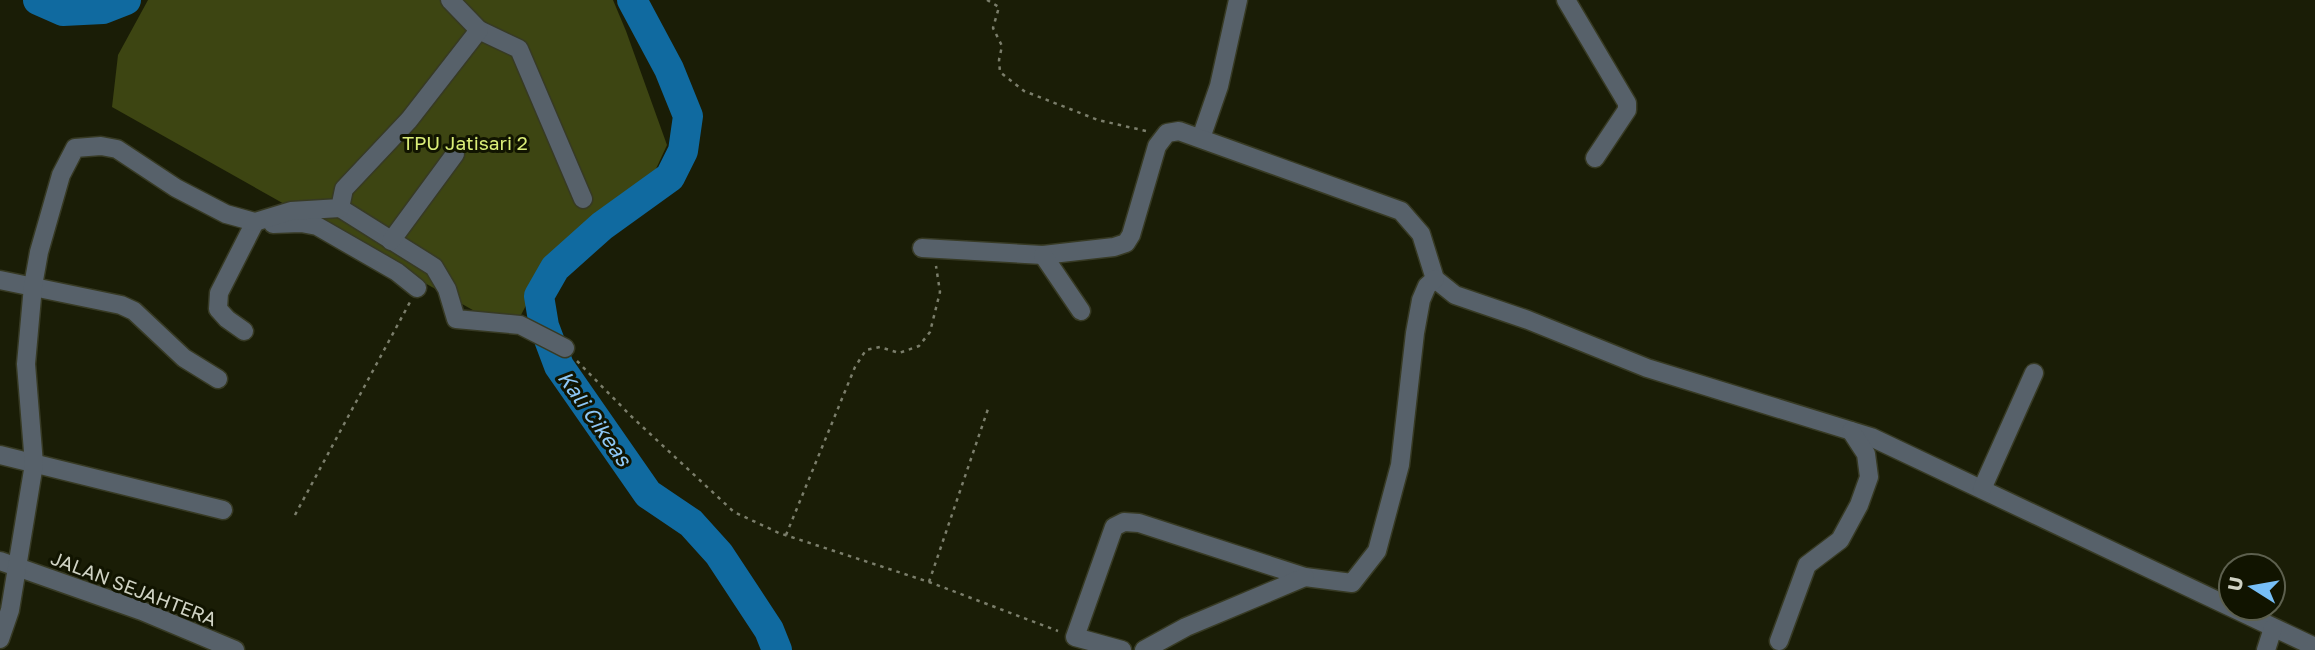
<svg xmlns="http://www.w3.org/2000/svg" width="2315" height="650" viewBox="0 0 2315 650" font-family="'Golos Text',sans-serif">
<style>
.green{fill:#3d4512}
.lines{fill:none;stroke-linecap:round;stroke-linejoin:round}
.river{stroke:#106aa0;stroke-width:30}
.minor-casing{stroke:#373a24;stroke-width:21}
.path{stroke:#7b7e6b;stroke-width:2.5;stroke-dasharray:3.5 5;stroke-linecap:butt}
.minor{stroke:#57616a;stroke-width:18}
.labels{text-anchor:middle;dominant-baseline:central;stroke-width:6;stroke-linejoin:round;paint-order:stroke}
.park-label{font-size:19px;fill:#dbee78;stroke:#111400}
.street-label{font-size:19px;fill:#d0d3c4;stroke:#111400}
.water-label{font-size:21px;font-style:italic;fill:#8ec7f5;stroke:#111400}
</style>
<rect width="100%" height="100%" fill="#1a1d06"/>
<polygon class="green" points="148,0 613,0 626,31 667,145 649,184 552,256 512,332 112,107 118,55"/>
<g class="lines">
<g class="river">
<polyline points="38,0 63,11 103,9 126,0"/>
<polyline points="632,0 669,69 688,116 683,151 670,177 602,226 555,268 539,296 544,326 559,366 648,494 691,523 719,554 769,630 777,650"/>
</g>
<g class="minor-casing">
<g id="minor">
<polyline points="1566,0 1627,103 1627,110 1595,158"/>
<polyline points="479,30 519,49 583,199"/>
<polyline points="1201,138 1219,86 1238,0"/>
<polyline points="340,208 434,267 447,289 456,319 520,325 565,348"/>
<polyline points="273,224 301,223 317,226 397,272 417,288"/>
<polyline points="391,241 455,154"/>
<polyline points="922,248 1043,255 1114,247 1126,243 1131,235 1157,146 1167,133 1179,131 1401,211 1421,234 1435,279 1455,295 1528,320 1647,368 1871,437 2315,647"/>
<polyline points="1043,255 1081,311"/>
<polyline points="0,280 121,305 134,311 184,358 218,379"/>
<polyline points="244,331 227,319 218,309 219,293 255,222"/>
<polyline points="0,455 223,510"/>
<polyline points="1982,489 2034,373"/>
<polyline points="0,561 142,611 235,650"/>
<polyline points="0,639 10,610 34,464 26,364 33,286 39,252 61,175 75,148 101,146 117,149 176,188 226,214 255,222 291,211 340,208 344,189 409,120 479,30 450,0"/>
<polyline points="1779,641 1807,565 1840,540 1859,505 1869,477 1866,454 1851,431"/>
<polyline points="1122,650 1075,637 1114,527 1124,522 1139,523 1305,577 1352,583 1377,551 1400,465 1415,333 1421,300 1427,286 1435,279"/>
<polyline points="1144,650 1186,627 1305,577"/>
<polyline points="2266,650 2273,628"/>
</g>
</g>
<g class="path">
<polyline points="987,0 999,7 993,28 1002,46 999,60 1000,72 1024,91 1098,120 1146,131"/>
<polyline points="577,361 632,417 734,512 779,533 929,582 1058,631"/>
<polyline points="295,515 410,302"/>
<polyline points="786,535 855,367 866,350 880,347 899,353 919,346 930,332 940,292 936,266"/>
<polyline points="929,582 989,406"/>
</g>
<use href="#minor" class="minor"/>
</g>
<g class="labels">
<g class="park-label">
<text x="465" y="142">TPU Jatisari 2</text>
</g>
<g class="street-label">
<text transform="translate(134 588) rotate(21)">JALAN SEJAHTERA</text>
</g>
<g class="water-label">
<text transform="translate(595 418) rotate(55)">Kali Cikeas</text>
</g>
</g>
<g transform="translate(2252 587) rotate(281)"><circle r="33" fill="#111400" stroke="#5d604e" stroke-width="2"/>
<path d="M0-5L12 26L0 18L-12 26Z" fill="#77bff7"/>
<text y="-10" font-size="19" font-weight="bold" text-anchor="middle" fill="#d0d3c4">U</text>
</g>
</svg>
